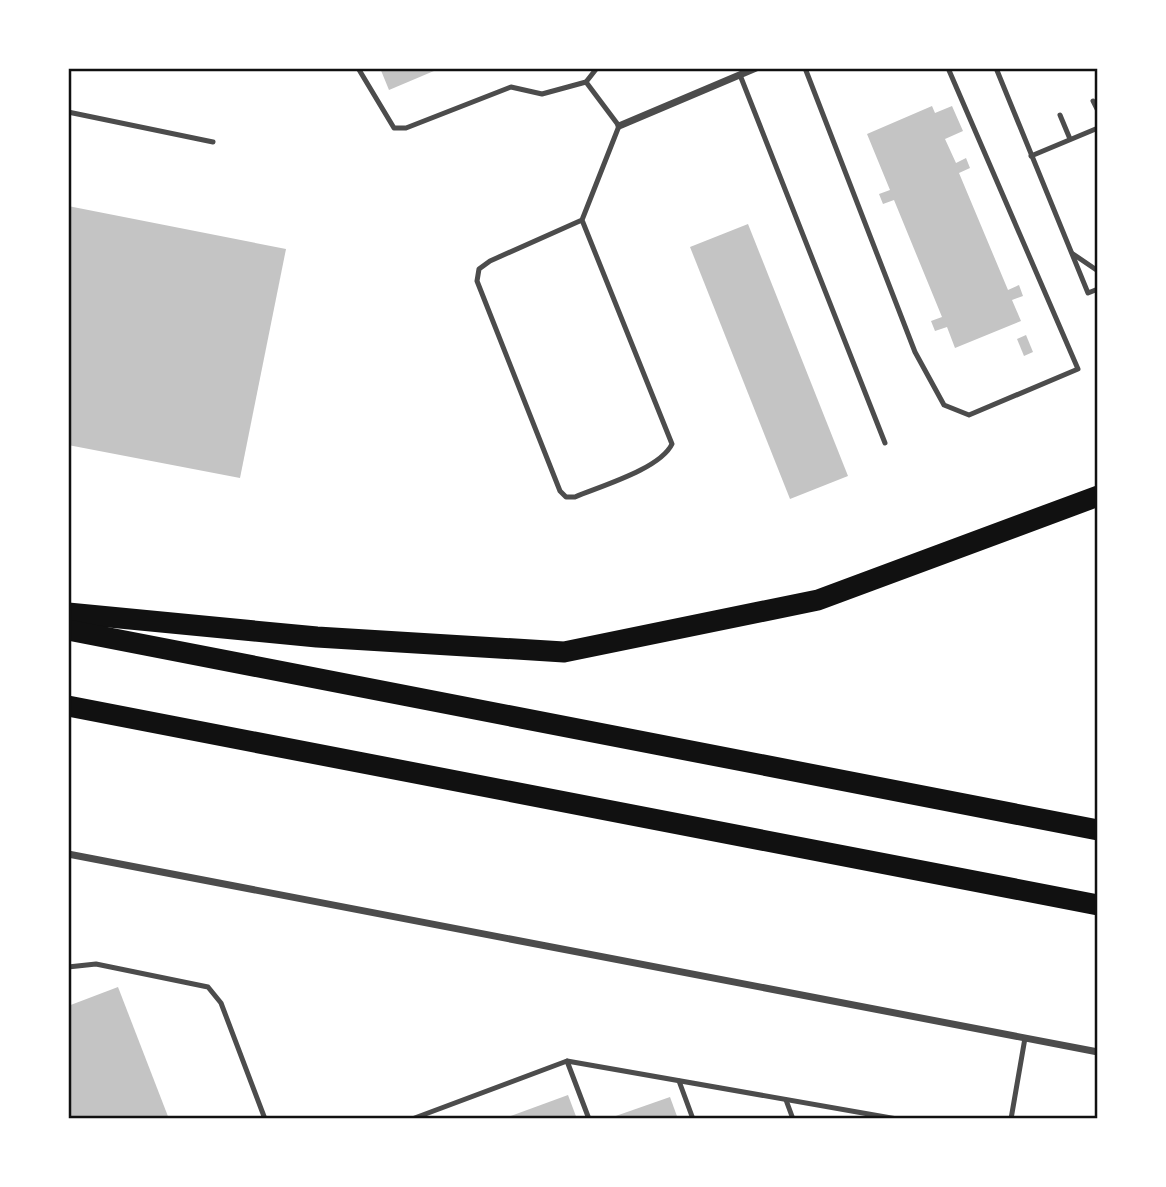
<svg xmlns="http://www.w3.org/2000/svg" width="1166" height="1187" viewBox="0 0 1166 1187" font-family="Roboto,sans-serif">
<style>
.building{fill:#c4c4c4}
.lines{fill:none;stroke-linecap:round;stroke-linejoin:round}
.service{stroke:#4c4c4c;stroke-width:5}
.minor{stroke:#4c4c4c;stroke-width:7}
.motorway{stroke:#111;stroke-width:21}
.neatline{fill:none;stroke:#111;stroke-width:2.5}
</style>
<rect width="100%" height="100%" fill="#fff"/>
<g class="building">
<polygon points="380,68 441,68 389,90"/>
<polygon points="932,106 935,113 952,106 963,131 945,139 956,163 966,158 970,168 959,173 1008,290 1019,285 1023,296 1012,300 1021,321 955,348 947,327 935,331 931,321 942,317 894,200 883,204 879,194 890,190 867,134"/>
<polygon points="68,206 286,249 240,478 68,445"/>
<polygon points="748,224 848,476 790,499 690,247"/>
<polygon points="1026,335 1033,352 1024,356 1017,339"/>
<polygon points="118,987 169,1119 68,1119 68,1006"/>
<polygon points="568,1095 577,1119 505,1119 505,1118"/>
<polygon points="670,1097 678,1119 610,1119 610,1118"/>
</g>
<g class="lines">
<g class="service">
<polyline points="358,68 394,128 406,128 511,87 542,94 586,82 597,68"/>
<polyline points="805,68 915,352 944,405 969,415 1078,369 948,68"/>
<polyline points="996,68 1088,293 1098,289"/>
<polyline points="740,75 885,443"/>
<polyline points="1093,101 1098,111"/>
<polyline points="68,112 213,142"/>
<polyline points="1060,115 1070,139"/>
<polyline points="1031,156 1098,128"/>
<path d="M582 220 490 261 479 269 477 281 560 491 566 497H575C601 486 660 469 672 444L582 220 619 126 586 82"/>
<polyline points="1073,254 1098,271"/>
<polyline points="68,967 96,964 208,987 221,1003 265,1119"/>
<polyline points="567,1061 589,1119"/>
<polyline points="679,1081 693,1119"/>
<polyline points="786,1100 793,1119"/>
<polyline points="412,1119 567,1061 897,1119"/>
<polyline points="1011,1119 1025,1038"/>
</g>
<g class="minor">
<polyline points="619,126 756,68"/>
<polyline points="68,854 1098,1052"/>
</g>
<g class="motorway">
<polyline points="68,613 317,637 564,652 818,600 1098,496"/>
<polyline points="68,630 1098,830"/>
<polyline points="68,706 1098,905"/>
</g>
</g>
<rect width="1166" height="1187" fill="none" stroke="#ffffff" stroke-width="140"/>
<rect x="70" y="70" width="1026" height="1047" class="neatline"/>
</svg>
